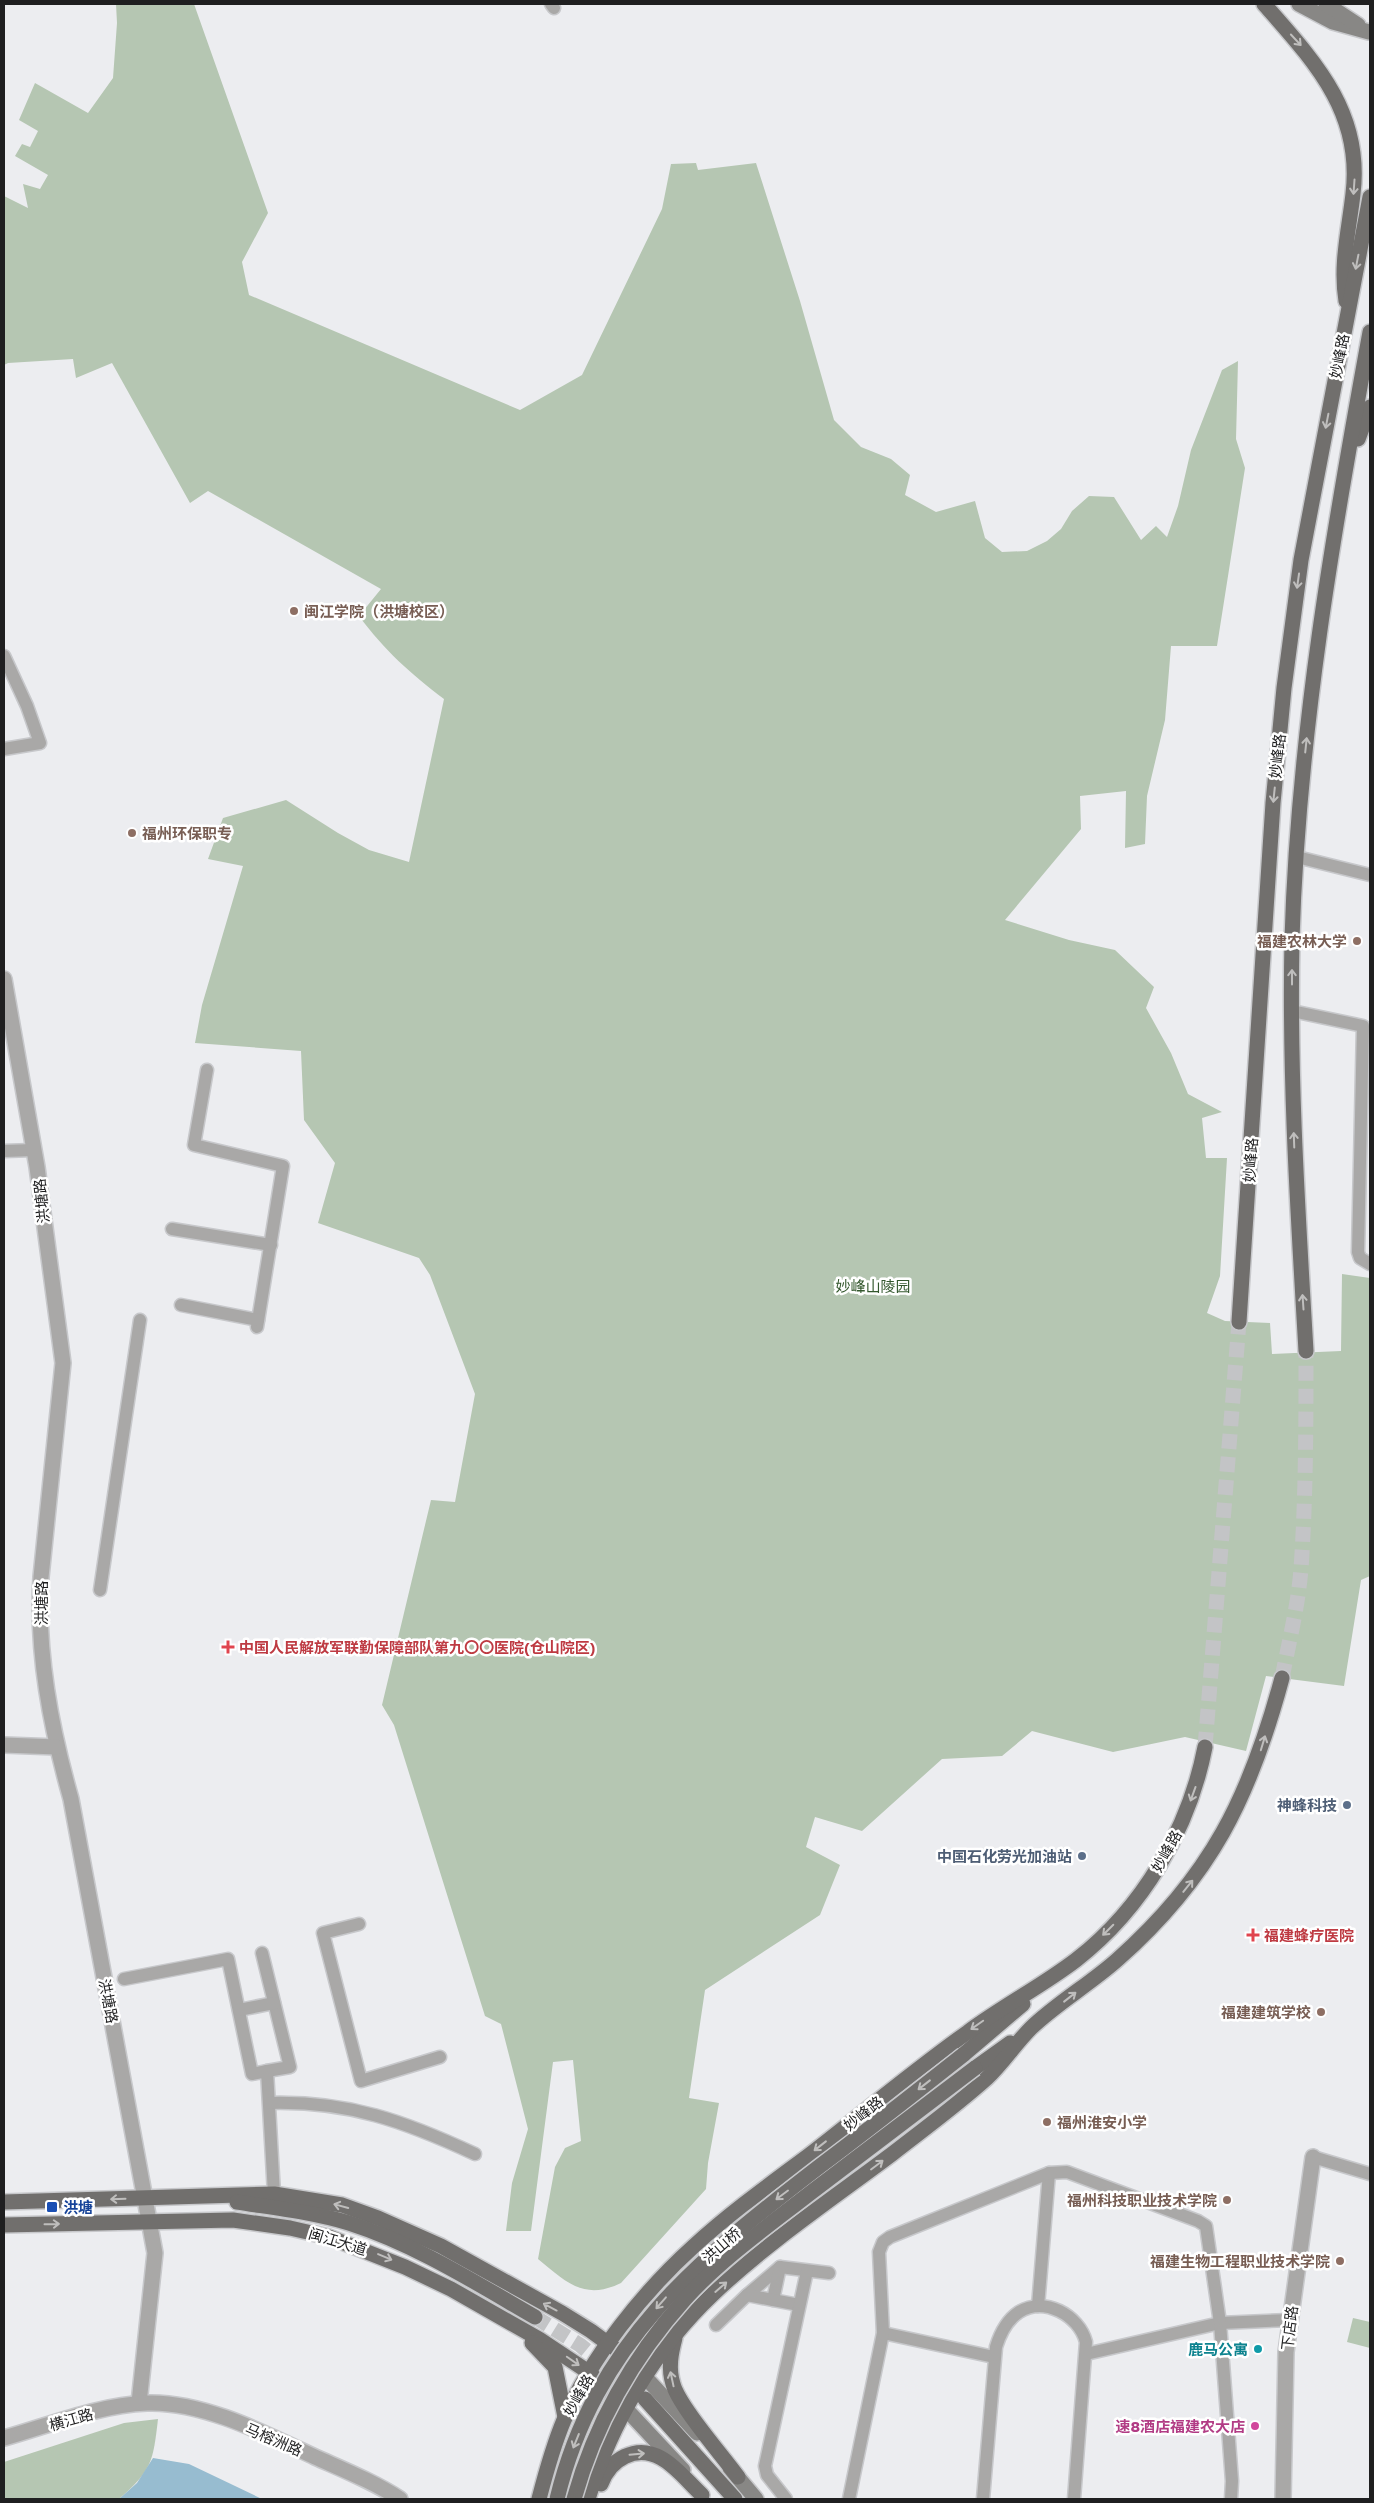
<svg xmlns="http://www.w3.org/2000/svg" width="1374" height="2503" viewBox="0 0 1374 2503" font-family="'Golos Text','Noto Sans SC',sans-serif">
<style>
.green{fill:#b5c6b2}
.water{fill:#97bcd0}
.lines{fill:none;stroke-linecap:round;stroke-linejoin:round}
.primary-tunnel{stroke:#c3c4c6;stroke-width:15;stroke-dasharray:15 8;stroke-linecap:butt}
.minor-casing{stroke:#c7c8cb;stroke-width:15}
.tertiary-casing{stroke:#c7c8cb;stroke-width:18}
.secondary-casing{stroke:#c7c8cb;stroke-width:18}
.primary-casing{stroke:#c7c8cb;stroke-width:18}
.minor{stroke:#a9a8a7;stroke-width:12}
.tertiary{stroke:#a9a8a7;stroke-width:15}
.secondary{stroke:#888785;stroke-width:15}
.primary{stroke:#716f6d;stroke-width:15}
.primary-bridge-casing{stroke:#c7c8cb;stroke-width:18;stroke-linecap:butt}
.primary-bridge{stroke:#716f6d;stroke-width:15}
.oneway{stroke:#bfbebd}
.education-dot{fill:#8d6e63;stroke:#fff;stroke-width:2}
.health-dot{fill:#e0444e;stroke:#fff;stroke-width:2}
.service-dot{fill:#5c6f8a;stroke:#fff;stroke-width:2}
.transit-dot{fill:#1a4fb4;stroke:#fff;stroke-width:2}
.culture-dot{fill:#0f9aa8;stroke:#fff;stroke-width:2}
.hotel-dot{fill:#d1479c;stroke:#fff;stroke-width:2}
.labels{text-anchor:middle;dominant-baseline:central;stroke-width:5;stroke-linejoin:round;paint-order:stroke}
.street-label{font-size:15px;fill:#1f1f20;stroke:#fff}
.education-label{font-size:15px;font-weight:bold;fill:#785e54;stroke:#fff;text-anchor:end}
.park-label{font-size:15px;fill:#33572d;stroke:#fff}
.health-label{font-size:15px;font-weight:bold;fill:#be3a42;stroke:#fff;text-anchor:start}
.service-label{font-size:15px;font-weight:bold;fill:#4e5e75;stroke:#fff;text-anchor:end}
.transit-label{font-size:15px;font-weight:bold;fill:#164399;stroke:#fff;text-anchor:start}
.culture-label{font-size:15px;font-weight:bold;fill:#0d838f;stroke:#fff;text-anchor:end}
.hotel-label{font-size:15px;font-weight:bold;fill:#b23c85;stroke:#fff;text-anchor:end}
</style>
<rect width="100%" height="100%" fill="#ecedf0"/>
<g class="green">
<path d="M116 4H194L268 213 242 262 249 295 520 410 582 375 662 209 671 164 696 163 698 170 756 163 800 301 834 420 861 447 891 459 910 475 905 495 936 512 975 501 985 538 1002 552 1027 551 1047 541 1061 529 1072 511 1089 496 1114 497 1141 540 1156 526 1167 537 1178 506 1191 450 1222 370 1238 361 1236 439 1245 468 1217 646H1171L1165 720 1147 796 1145 844 1125 848 1126 791 1080 796 1081 829 1005 920 1069 940 1115 950 1154 987 1146 1008 1171 1053 1188 1094 1222 1112 1202 1118 1206 1158H1227L1220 1276 1207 1313 1225 1321 1270 1323 1272 1354 1341 1351 1342 1274 1370 1278V1576L1361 1580 1344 1686 1266 1676 1246 1751 1185 1737 1113 1752 1032 1731 1002 1756 942 1759 862 1831 815 1817 806 1847 840 1865 820 1915 705 1990 689 2098 719 2103 708 2163 706 2189 621 2283C584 2301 566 2282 538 2259L555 2167 565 2148 581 2141 573 2060 553 2062 531 2231H506L512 2183 528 2129 501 2024 485 2016 394 1725 382 1705 431 1500 455 1502 475 1394 430 1275 419 1258 318 1223 335 1163 304 1120 301 1051 195 1043 202 1005 243 866 208 859 223 818 286 800 338 833 369 850 409 862 444 699C410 673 385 651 359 616L381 589 208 491 190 503 112 363 76 378 73 359 8 363 4 365V196L28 208 23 184 40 189 48 175 15 156 22 144 30 147 38 131 19 120 35 83 88 113 113 78 117 23Z"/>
<polygon points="1353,2318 1370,2322 1370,2348 1347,2342"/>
<path d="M158 2419C153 2462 152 2470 119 2499H4V2462L124 2423Z"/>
</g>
<polygon class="water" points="153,2458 189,2464 262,2499 119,2499 137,2483"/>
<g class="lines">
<g class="primary-tunnel">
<path d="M1282 1678C1289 1642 1298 1606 1301 1569 1306 1496 1306 1423 1306 1351"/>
<polyline points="1205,1747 1239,1322"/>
<polyline points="535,2317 580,2345 634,2390"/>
</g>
<g class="minor-casing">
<g id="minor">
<polyline points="551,4 554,8"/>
<polyline points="4,656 27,706 40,743 4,749"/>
<polyline points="1297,857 1370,875"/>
<polyline points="1292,1011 1363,1026 1358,1252 1360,1258 1370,1264"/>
<polyline points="207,1070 194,1145 283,1166 257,1327"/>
<polyline points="4,1151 34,1150"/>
<polyline points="172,1229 271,1245"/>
<polyline points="181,1305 258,1320"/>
<polyline points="100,1590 140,1320"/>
<polyline points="359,1924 323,1933 361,2081 440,2057"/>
<polyline points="262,1953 290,2067 267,2071"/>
<polyline points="124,1979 228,1959 252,2074 267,2071 274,2194"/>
<polyline points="239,2010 274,2003"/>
<path d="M270 2103C349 2101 404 2121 475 2154"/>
<polyline points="1313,2157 1370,2174"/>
<polyline points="747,2295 780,2267"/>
<polyline points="773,2300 780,2267 829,2273"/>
<polyline points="1038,2306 1049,2173"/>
<polyline points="716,2325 747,2295 799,2305"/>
<polyline points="883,2333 994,2357"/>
<polyline points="1086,2354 1220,2323 1290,2320"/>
<polyline points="786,2499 767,2475 765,2466 807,2271"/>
<polyline points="849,2499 883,2333 879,2252 883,2242 890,2237 1049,2173 1067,2172 1198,2221 1206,2226 1220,2323 1232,2481 1231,2499"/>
<path d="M983 2499 996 2347C1000 2334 1007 2320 1019 2312 1044 2296 1079 2315 1086 2342L1074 2499"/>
</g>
</g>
<g class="tertiary-casing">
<g id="tertiary">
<path d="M4 979 37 1167 63 1363 41 1577C36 1652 51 1728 71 1799L155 2253 139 2403"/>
<polyline points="4,1745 57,1747"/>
<path d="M4 2438C50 2425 99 2405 147 2403 203 2401 266 2434 315 2457 344 2470 374 2482 400 2499"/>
<polyline points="1283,2499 1286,2352 1313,2157"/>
</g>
</g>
<g class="secondary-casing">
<g id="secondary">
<polyline points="1299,4 1333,22 1369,32"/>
<polyline points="1326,4 1358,25"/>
<polyline points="645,2377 697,2433"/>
<polyline points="626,2409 683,2470"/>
<polyline points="730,2468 756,2499"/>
</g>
</g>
<g class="primary-casing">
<g id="primary">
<path d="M1264 4C1314 61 1363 112 1353 194 1349 230 1340 264 1346 301"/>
<polyline points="1358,439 1370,407"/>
<polyline points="1239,1322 1273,803 1284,688 1301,560 1370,197"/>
<path d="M1306 1351C1298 1214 1289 1077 1292 939 1298 735 1333 533 1370 332"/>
<polyline points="963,2055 1023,2004"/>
<polyline points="975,2068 1010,2043"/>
<polyline points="4,2202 274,2194 342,2205 378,2218 441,2246 562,2313 591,2331 617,2350"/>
<path d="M237 2202C275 2208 312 2212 349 2223 415 2244 476 2283 535 2317"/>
<polyline points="4,2225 233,2220 290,2228 329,2237 405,2267 451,2289 539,2339 590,2373 623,2406"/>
<path d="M675 2338C671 2353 668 2368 673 2384 679 2406 722 2455 738 2477"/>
<polyline points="532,2343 555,2367 565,2417"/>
<polyline points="645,2399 735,2499"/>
<path d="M601 2484C610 2459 636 2444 661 2458 676 2466 689 2483 702 2495"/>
<path d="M539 2499C546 2472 553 2446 564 2420 591 2357 643 2292 694 2246 730 2213 769 2185 808 2156 861 2115 913 2071 968 2032 1003 2006 1042 1986 1076 1960 1143 1908 1189 1829 1205 1747"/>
<path d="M588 2499C611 2422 655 2349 713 2294 768 2242 832 2199 892 2154 924 2129 957 2105 987 2078 1003 2063 1015 2044 1031 2028 1057 2003 1090 1984 1117 1960 1211 1877 1250 1797 1282 1678"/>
</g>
</g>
<use href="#minor" class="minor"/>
<use href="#tertiary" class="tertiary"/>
<use href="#secondary" class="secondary"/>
<use href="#primary" class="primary"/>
<g class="primary-bridge-casing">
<g id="primary-bridge">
<path d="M557 2499C595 2342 698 2260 820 2166 868 2130 915 2093 963 2055"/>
<path d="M574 2499C595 2424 633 2357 685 2299 720 2260 768 2226 809 2194 865 2152 920 2110 975 2068"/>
</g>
</g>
<use href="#primary-bridge" class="primary-bridge"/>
</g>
<defs><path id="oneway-shaft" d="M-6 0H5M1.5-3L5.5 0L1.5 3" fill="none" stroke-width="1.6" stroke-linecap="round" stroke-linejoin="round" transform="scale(1.25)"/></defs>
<g class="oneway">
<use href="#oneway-shaft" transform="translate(1296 40) rotate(47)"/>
<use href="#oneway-shaft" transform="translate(1354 187) rotate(94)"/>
<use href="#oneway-shaft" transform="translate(1357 262) rotate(101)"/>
<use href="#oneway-shaft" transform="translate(1327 421) rotate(101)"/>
<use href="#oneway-shaft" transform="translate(1298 581) rotate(98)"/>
<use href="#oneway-shaft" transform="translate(1306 745) rotate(-84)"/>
<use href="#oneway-shaft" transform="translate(1274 795) rotate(96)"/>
<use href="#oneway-shaft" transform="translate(1292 977) rotate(-90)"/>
<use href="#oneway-shaft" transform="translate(1294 1140) rotate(-92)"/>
<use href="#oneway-shaft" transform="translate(1303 1302) rotate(-94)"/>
<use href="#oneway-shaft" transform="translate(1263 1743) rotate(-73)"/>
<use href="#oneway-shaft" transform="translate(1193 1794) rotate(110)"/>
<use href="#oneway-shaft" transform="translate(1188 1886) rotate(-51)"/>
<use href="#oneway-shaft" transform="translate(1108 1930) rotate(135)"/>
<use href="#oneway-shaft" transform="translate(1070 1997) rotate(-38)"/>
<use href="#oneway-shaft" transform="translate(977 2025) rotate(145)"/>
<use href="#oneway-shaft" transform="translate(924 2085) rotate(142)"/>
<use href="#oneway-shaft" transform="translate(820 2146) rotate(142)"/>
<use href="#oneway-shaft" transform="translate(877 2165) rotate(-37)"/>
<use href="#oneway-shaft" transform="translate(782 2195) rotate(143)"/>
<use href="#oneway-shaft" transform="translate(118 2199) rotate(178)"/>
<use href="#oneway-shaft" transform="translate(341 2206) rotate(-165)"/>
<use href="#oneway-shaft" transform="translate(52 2224) rotate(-1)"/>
<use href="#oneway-shaft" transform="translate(385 2257) rotate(23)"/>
<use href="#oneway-shaft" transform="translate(721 2287) rotate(-41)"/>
<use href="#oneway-shaft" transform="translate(661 2303) rotate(131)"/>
<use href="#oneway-shaft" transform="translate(550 2307) rotate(-152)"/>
<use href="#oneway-shaft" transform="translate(573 2361) rotate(35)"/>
<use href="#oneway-shaft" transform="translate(672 2379) rotate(-102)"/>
<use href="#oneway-shaft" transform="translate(576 2441) rotate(112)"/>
<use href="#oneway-shaft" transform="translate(637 2454) rotate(-5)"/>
</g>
<g class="education-dot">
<circle cx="294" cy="611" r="5"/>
<circle cx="132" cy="833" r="5"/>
<circle cx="1357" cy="941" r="5"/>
<circle cx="1321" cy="2012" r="5"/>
<circle cx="1047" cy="2122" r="5"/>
<circle cx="1227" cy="2200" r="5"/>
<circle cx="1340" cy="2261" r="5"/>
</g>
<g class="health-dot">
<path d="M225.5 1639.5h5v5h5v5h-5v5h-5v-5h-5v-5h5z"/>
<path d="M1250.5 1927.5h5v5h5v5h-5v5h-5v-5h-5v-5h5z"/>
</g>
<g class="service-dot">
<circle cx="1347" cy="1805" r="5"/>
<circle cx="1082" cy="1856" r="5"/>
</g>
<rect class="transit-dot" x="46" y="2201" width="12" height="12" rx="2.5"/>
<circle class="culture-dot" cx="1258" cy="2349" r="5"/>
<circle class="hotel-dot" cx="1255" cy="2426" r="5"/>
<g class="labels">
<g class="street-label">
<text transform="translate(1339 356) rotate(-79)">妙峰路</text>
<text transform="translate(1277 756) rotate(-84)">妙峰路</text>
<text transform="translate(1250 1160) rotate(-86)">妙峰路</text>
<text transform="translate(41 1201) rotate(-96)">洪塘路</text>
<text transform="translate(41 1603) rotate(-90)">洪塘路</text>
<text transform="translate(1166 1851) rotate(-61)">妙峰路</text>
<text transform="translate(109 2001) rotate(79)">洪塘路</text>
<text transform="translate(863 2113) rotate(-38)">妙峰路</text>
<text transform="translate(338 2241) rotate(17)">闽江大道</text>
<text transform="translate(721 2245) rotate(-41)">洪山桥</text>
<text transform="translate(1289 2328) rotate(-83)">下店路</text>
<text transform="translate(578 2395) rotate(-61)">妙峰路</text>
<text transform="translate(71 2419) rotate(-16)">横江路</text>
<text transform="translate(274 2439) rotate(23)">马榕洲路</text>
</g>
<g class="education-label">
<text x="304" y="611" text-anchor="start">闽江学院（洪塘校区）</text>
<text x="142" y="833" text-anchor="start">福州环保职专</text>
<text x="1347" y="941">福建农林大学</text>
<text x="1311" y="2012">福建建筑学校</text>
<text x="1057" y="2122" text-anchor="start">福州淮安小学</text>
<text x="1217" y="2200">福州科技职业技术学院</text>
<text x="1330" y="2261">福建生物工程职业技术学院</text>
</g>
<g class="park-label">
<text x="873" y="1286">妙峰山陵园</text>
</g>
<g class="health-label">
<text x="239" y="1647">中国人民解放军联勤保障部队第九〇〇医院(仓山院区)</text>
<text x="1264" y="1935">福建蜂疗医院</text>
</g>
<g class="service-label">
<text x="1337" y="1805">神蜂科技</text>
<text x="1072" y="1856">中国石化劳光加油站</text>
</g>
<g class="transit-label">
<text x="63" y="2207">洪塘</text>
</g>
<g class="culture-label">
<text x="1248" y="2349">鹿马公寓</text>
</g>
<g class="hotel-label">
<text x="1245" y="2426">速8酒店福建农大店</text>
</g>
</g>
<rect width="1374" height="2503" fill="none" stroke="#1f1f20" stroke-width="10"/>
</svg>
